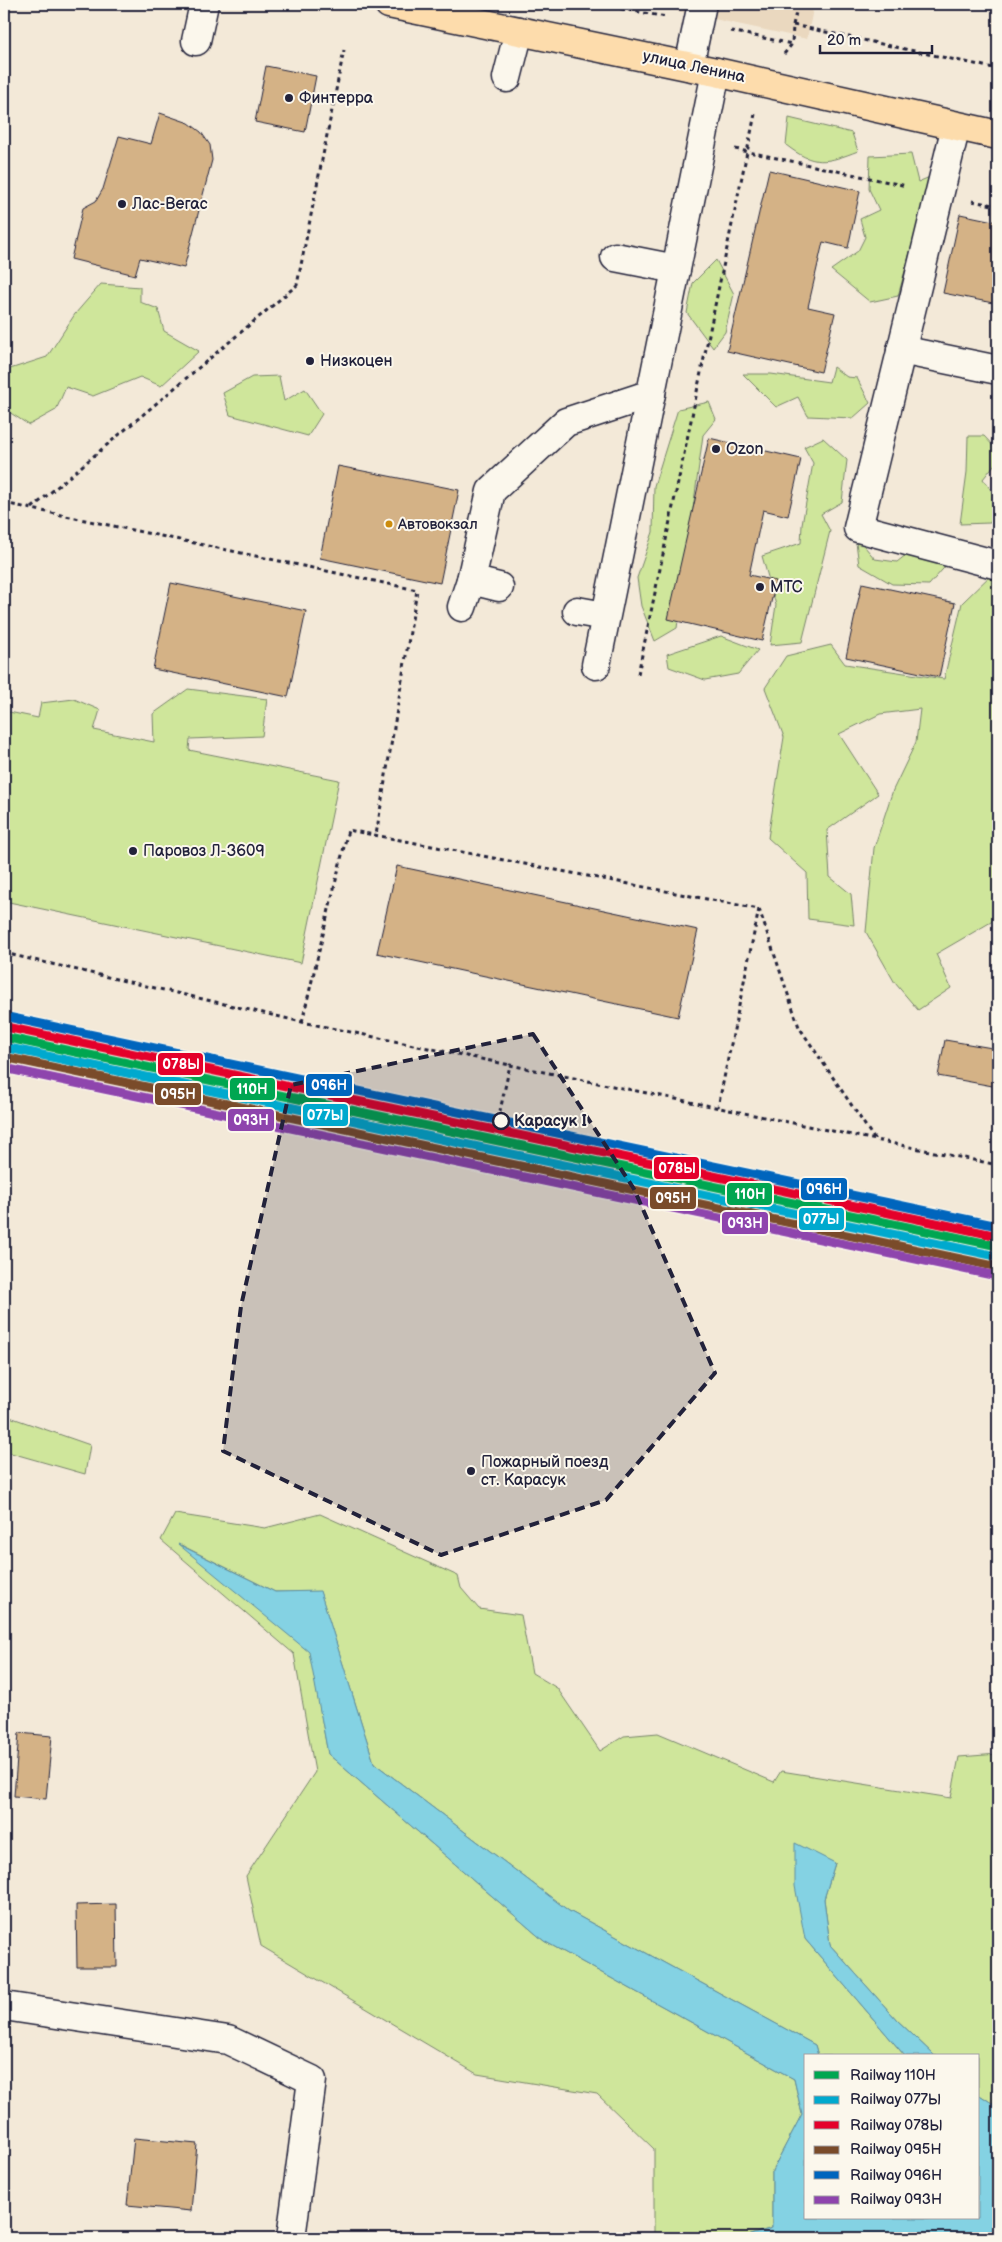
<svg xmlns="http://www.w3.org/2000/svg" width="1002" height="2242" viewBox="0 0 1002 2242" font-family="'Balsamiq Sans',sans-serif">
<style>
.built{fill:#ead8bf}
.green{fill:#cfe69b;stroke:#78846b}
.water{fill:#84d2e3;stroke:#5d8ca0}
.building{fill:#d4b286;stroke:#22223b}
.lines{fill:none;stroke-linecap:round;stroke-linejoin:round}
.minor-casing{stroke:#22223b;stroke-width:31}
.major-casing{stroke:#22223b;stroke-width:31}
.path{stroke:#22223b;stroke-width:3;stroke-dasharray:4 4;stroke-linecap:butt}
.minor{stroke:#fbf7ec;stroke-width:28}
.major{stroke:#fddcac;stroke-width:28}
.rail-casing{stroke:#22223b;stroke-width:5.5}
.rail{stroke:#fbf7ec;stroke-width:4;stroke-dasharray:11;stroke-linecap:butt}
.rail-1-casing{stroke:#fbf7ec;stroke-width:12}
.rail-2-casing{stroke:#fbf7ec;stroke-width:12}
.rail-3-casing{stroke:#fbf7ec;stroke-width:12}
.rail-4-casing{stroke:#fbf7ec;stroke-width:12}
.rail-5-casing{stroke:#fbf7ec;stroke-width:12}
.rail-6-casing{stroke:#fbf7ec;stroke-width:12}
.rail-1{stroke:#00a651;stroke-width:9}
.rail-2{stroke:#00a9ce;stroke-width:9}
.rail-3{stroke:#e4002b;stroke-width:9}
.rail-4{stroke:#7a4b2a;stroke-width:9}
.rail-5{stroke:#0065bd;stroke-width:9}
.rail-6{stroke:#8e44ad;stroke-width:9}
.marked{fill:#22223b;fill-opacity:0.2;stroke:#22223b;stroke-width:4;stroke-dasharray:10 6;stroke-linejoin:round}
.poi-dot{fill:#22223b;stroke:#fbf7ec;stroke-width:2}
.bus-dot{fill:#cc8c0c;stroke:#fbf7ec;stroke-width:2}
.stop-dot{fill:#fbf7ec;stroke:#22223b;stroke-width:2.5}
.labels{text-anchor:middle;dominant-baseline:central;stroke-width:4;stroke-linejoin:round;paint-order:stroke}
.bus-label{font-size:15px;fill:#22223b;stroke:#fbf7ec;text-anchor:start}
.street-label{font-size:16px;fill:#22223b;stroke:#fbf7ec}
.poi-label{font-size:16px;fill:#22223b;stroke:#fbf7ec;text-anchor:start}
.stop-label{font-size:16px;font-weight:bold;fill:#22223b;stroke:#fbf7ec;text-anchor:start}
.line-badge{stroke:#fbf7ec;stroke-width:2}
.badge-label{font-size:14px;text-anchor:middle;font-weight:bold;fill:#fff}
</style>
<rect width="100%" height="100%" fill="#f3e9d8"/>
<filter id="ink" filterUnits="userSpaceOnUse"><feTurbulence type="fractalNoise" baseFrequency=".02" numOctaves="2"/><feDisplacementMap in="SourceGraphic" scale="10" xChannelSelector="R" yChannelSelector="G"/><feConvolveMatrix kernelMatrix="1 2 1 2 8 2 1 2 1" color-interpolation-filters="sRGB"/></filter>
<g filter="url(#ink)">
<polygon class="built" points="644,4 814,4 807,39"/>
<g class="green">
<path d="M789 118 852 133 858 151C827 163 814 167 786 145Z"/>
<polygon points="911,154 918,182 937,174 953,186 947,227 930,244 916,231 898,296 870,302 831,270 858,251 865,237 860,219 879,210 869,189 870,156"/>
<polygon points="716,260 734,294 725,332 713,348 687,313 693,283"/>
<polygon points="101,284 140,287 140,302 158,309 164,331 199,351 161,386 140,377 93,396 66,387 56,410 29,425 6,410 10,369 47,357 75,314"/>
<polygon points="833,367 847,377 857,378 870,403 853,418 808,416 798,397 776,407 743,374 771,374 829,382"/>
<polygon points="279,376 284,401 305,389 322,414 308,436 230,415 223,393 252,377"/>
<polygon points="709,402 716,419 703,435 677,628 655,641 641,606 637,578 653,532 654,486 678,409"/>
<path d="M968 436H984L998 451V460L983 479C996 497 1002 503 990 523L960 524 967 472Z"/>
<polygon points="823,438 847,460 842,502 821,514 830,531 802,642 770,645 776,605 762,556 801,543 802,525 813,463 804,447"/>
<polygon points="855,535 875,559 897,562 922,542 949,562 929,585 892,584 859,565"/>
<polygon points="998,568 998,918 936,954 951,988 918,1010 895,983 866,932 874,848 893,790 916,742 920,709 880,714 839,734 878,794 827,830 830,877 851,894 854,925 808,919 807,873 768,838 784,737 765,688 786,656 831,645 845,664 944,679 962,603"/>
<polygon points="721,636 758,650 738,674 705,680 669,667 667,654"/>
<polygon points="188,689 267,699 262,736 190,739 189,750 339,780 301,963 4,901 4,711 38,718 41,703 74,699 100,710 94,730 154,742 153,714"/>
<polygon points="4,1415 90,1445 85,1474 4,1451"/>
<polygon points="175,1514 265,1528 320,1514 458,1576 461,1588 479,1609 521,1615 532,1673 557,1688 600,1751 624,1736 658,1733 774,1782 781,1771 951,1798 959,1757 998,1754 998,2107 978,2094 978,2056 935,2056 897,2020 830,1945 824,1899 835,1863 805,1939 905,2056 818,2056 815,2045 569,1911 374,1763 320,1592 275,1592 181,1545 310,1652 328,1754 544,1941 794,2079 802,2114 772,2171 772,2228 741,2238 654,2238 654,2149 597,2094 477,2074 261,1946 246,1876 315,1772 294,1654 161,1540"/>
</g>
<g class="water">
<polygon points="178,1544 275,1592 320,1591 374,1763 569,1911 815,2045 818,2056 806,2056 806,2218 978,2218 978,2094 998,2107 998,2238 741,2238 772,2228 772,2171 802,2114 794,2079 544,1941 328,1754 309,1652"/>
<polygon points="795,1843 835,1863 824,1899 830,1945 897,2020 935,2056 905,2056 805,1939 795,1886"/>
</g>
<g class="building">
<polygon points="266,66 316,76 305,132 255,122"/>
<polygon points="160,113 189,123 201,132 210,145 212,160 184,268 140,258 135,275 71,259 83,208 96,201 103,189 119,136 151,144"/>
<polygon points="769,170 860,191 848,248 823,242 808,307 835,313 821,372 727,351"/>
<polygon points="960,214 998,222 998,304 943,293"/>
<polygon points="709,438 801,459 788,516 763,510 749,575 776,581 762,641 668,619"/>
<polygon points="338,466 459,490 440,583 320,558"/>
<polygon points="171,583 306,611 288,697 153,669"/>
<polygon points="862,583 955,603 939,677 846,657"/>
<polygon points="397,866 698,930 678,1017 377,953"/>
<polygon points="945,1040 998,1049 998,1087 938,1076"/>
<polygon points="19,1733 52,1736 46,1799 14,1796"/>
<polygon points="116,1904 117,1967 77,1967 76,1905"/>
<polygon points="134,2138 197,2144 191,2211 127,2205"/>
</g>
<g class="lines">
<g class="minor-casing">
<g id="minor">
<polyline points="196,41 204,4"/>
<polyline points="689,66 702,4"/>
<polyline points="507,78 519,31"/>
<polyline points="956,126 858,528 998,565"/>
<polyline points="615,257 676,269"/>
<polyline points="901,350 998,370"/>
<polyline points="471,580 499,587"/>
<polyline points="462,607 471,580 491,491 566,422 651,394"/>
<polyline points="577,611 605,616"/>
<polyline points="596,665 716,72"/>
<polyline points="4,2006 228,2040 312,2080 291,2238"/>
</g>
</g>
<g class="major-casing">
<polyline id="major" points="389,4 716,72 998,135"/>
</g>
<g class="path">
<polyline points="597,4 666,17"/>
<polyline points="793,25 798,4"/>
<polyline points="731,31 792,44"/>
<polyline points="784,54 792,44 793,25 998,69"/>
<polyline points="735,149 907,186"/>
<polyline points="972,201 998,206"/>
<polyline points="4,503 417,590 376,835"/>
<polyline points="32,508 297,285 344,50"/>
<polyline points="638,674 755,114"/>
<polyline points="759,909 799,1027 875,1140"/>
<polyline points="4,953 302,1022 510,1065"/>
<polyline points="302,1022 348,830 759,909 718,1107"/>
<polyline points="498,1120 510,1065 998,1165"/>
</g>
<use href="#minor" class="minor"/>
<use href="#major" class="major"/>
<g class="rail-casing">
<polyline id="rail" points="4,1064 518,1174 998,1271"/>
</g>
<use href="#rail" class="rail"/>
<g class="rail-1-casing">
<polyline id="rail-1" points="4,1037 998,1246"/>
</g>
<g class="rail-2-casing">
<polyline id="rail-2" points="4,1047 996,1256"/>
</g>
<g class="rail-3-casing">
<polyline id="rail-3" points="6,1027 998,1236"/>
</g>
<g class="rail-4-casing">
<polyline id="rail-4" points="4,1057 994,1266"/>
</g>
<g class="rail-5-casing">
<polyline id="rail-5" points="8,1017 998,1226"/>
</g>
<g class="rail-6-casing">
<polyline id="rail-6" points="4,1068 992,1275"/>
</g>
<use href="#rail-1" class="rail-1"/>
<use href="#rail-2" class="rail-2"/>
<use href="#rail-3" class="rail-3"/>
<use href="#rail-4" class="rail-4"/>
<use href="#rail-5" class="rail-5"/>
<use href="#rail-6" class="rail-6"/>
</g>
</g>
<path class="marked" d="M533 1034 634 1189 715 1373 606 1500 441 1555 223 1451 241 1306 291 1085Z"/>
<g class="poi-dot">
<circle cx="289" cy="98" r="5"/>
<circle cx="122" cy="204" r="5"/>
<circle cx="310" cy="361" r="5"/>
<circle cx="716" cy="449" r="5"/>
<circle cx="760" cy="587" r="5"/>
<circle cx="133" cy="851" r="5"/>
<circle cx="471" cy="1471" r="5"/>
</g>
<circle class="bus-dot" cx="389" cy="524" r="4.5"/>
<circle class="stop-dot" cx="501" cy="1121" r="8"/>
<g class="labels">
<g class="bus-label">
<text x="398" y="524">Автовокзал</text>
</g>
<g class="street-label">
<text transform="translate(694 67) rotate(12)">улица Ленина</text>
</g>
<g class="poi-label">
<text x="299" y="98">Финтерра</text>
<text x="132" y="204">Лас-Вегас</text>
<text x="320" y="361">Низкоцен</text>
<text x="726" y="449">Ozon</text>
<text x="770" y="587">МТС</text>
<text x="143" y="851">Паровоз Л-3609</text>
<text x="481" y="1462">Пожарный поезд<tspan x="481" dy="18">ст. Карасук</tspan></text>
</g>
<g class="stop-label">
<text x="514" y="1121">Карасук I</text>
</g>
</g>
<g class="line-badge">
<rect x="157" y="1052" width="47" height="24" rx="5" fill="#e4002b"/>
<rect x="305" y="1073" width="48" height="24" rx="5" fill="#0065bd"/>
<rect x="229" y="1077" width="47" height="24" rx="5" fill="#00a651"/>
<rect x="154" y="1082" width="48" height="24" rx="5" fill="#7a4b2a"/>
<rect x="302" y="1103" width="47" height="24" rx="5" fill="#00a9ce"/>
<rect x="227" y="1108" width="48" height="24" rx="5" fill="#8e44ad"/>
<rect x="653" y="1156" width="47" height="24" rx="5" fill="#e4002b"/>
<rect x="800" y="1177" width="48" height="24" rx="5" fill="#0065bd"/>
<rect x="726" y="1182" width="47" height="24" rx="5" fill="#00a651"/>
<rect x="649" y="1186" width="48" height="24" rx="5" fill="#7a4b2a"/>
<rect x="798" y="1207" width="47" height="24" rx="5" fill="#00a9ce"/>
<rect x="721" y="1211" width="48" height="24" rx="5" fill="#8e44ad"/>
</g>
<g class="badge-label">
<text x="181" y="1069">078Ы</text>
<text x="329" y="1090">096Н</text>
<text x="252" y="1094">110Н</text>
<text x="178" y="1099">095Н</text>
<text x="325" y="1120">077Ы</text>
<text x="251" y="1125">093Н</text>
<text x="677" y="1173">078Ы</text>
<text x="824" y="1194">096Н</text>
<text x="750" y="1199">110Н</text>
<text x="673" y="1203">095Н</text>
<text x="821" y="1224">077Ы</text>
<text x="745" y="1228">093Н</text>
</g>
<rect width="1002" height="2242" fill="none" stroke="#fbf7ec" stroke-width="20"/>
<rect x="10" y="10" width="982" height="2222" fill="none" stroke="#22223b" stroke-width="2" filter="url(#ink)"/>
<rect x="804" y="2054" width="175" height="165" fill="#fbf7ec" stroke="#a4a2a5"/>
<rect x="814" y="2071" width="25" height="8" fill="#00a651" stroke="#a4a2a5"/>
<text x="850" y="2080" font-size="15" fill="#22223b">Railway 110Н</text>
<rect x="814" y="2096" width="25" height="8" fill="#00a9ce" stroke="#a4a2a5"/>
<text x="850" y="2104" font-size="15" fill="#22223b">Railway 077Ы</text>
<rect x="814" y="2121" width="25" height="8" fill="#e4002b" stroke="#a4a2a5"/>
<text x="850" y="2130" font-size="15" fill="#22223b">Railway 078Ы</text>
<rect x="814" y="2146" width="25" height="8" fill="#7a4b2a" stroke="#a4a2a5"/>
<text x="850" y="2154" font-size="15" fill="#22223b">Railway 095Н</text>
<rect x="814" y="2171" width="25" height="8" fill="#0065bd" stroke="#a4a2a5"/>
<text x="850" y="2180" font-size="15" fill="#22223b">Railway 096Н</text>
<rect x="814" y="2196" width="25" height="8" fill="#8e44ad" stroke="#a4a2a5"/>
<text x="850" y="2204" font-size="15" fill="#22223b">Railway 093Н</text>
<path d="M820 45v8h112v-8" fill="none" stroke="#22223b" stroke-width="2.5"/>
<text x="827" y="45" font-size="15" fill="#22223b" stroke="#fbf7ec" stroke-width="4" paint-order="stroke">20 m</text>
</svg>
